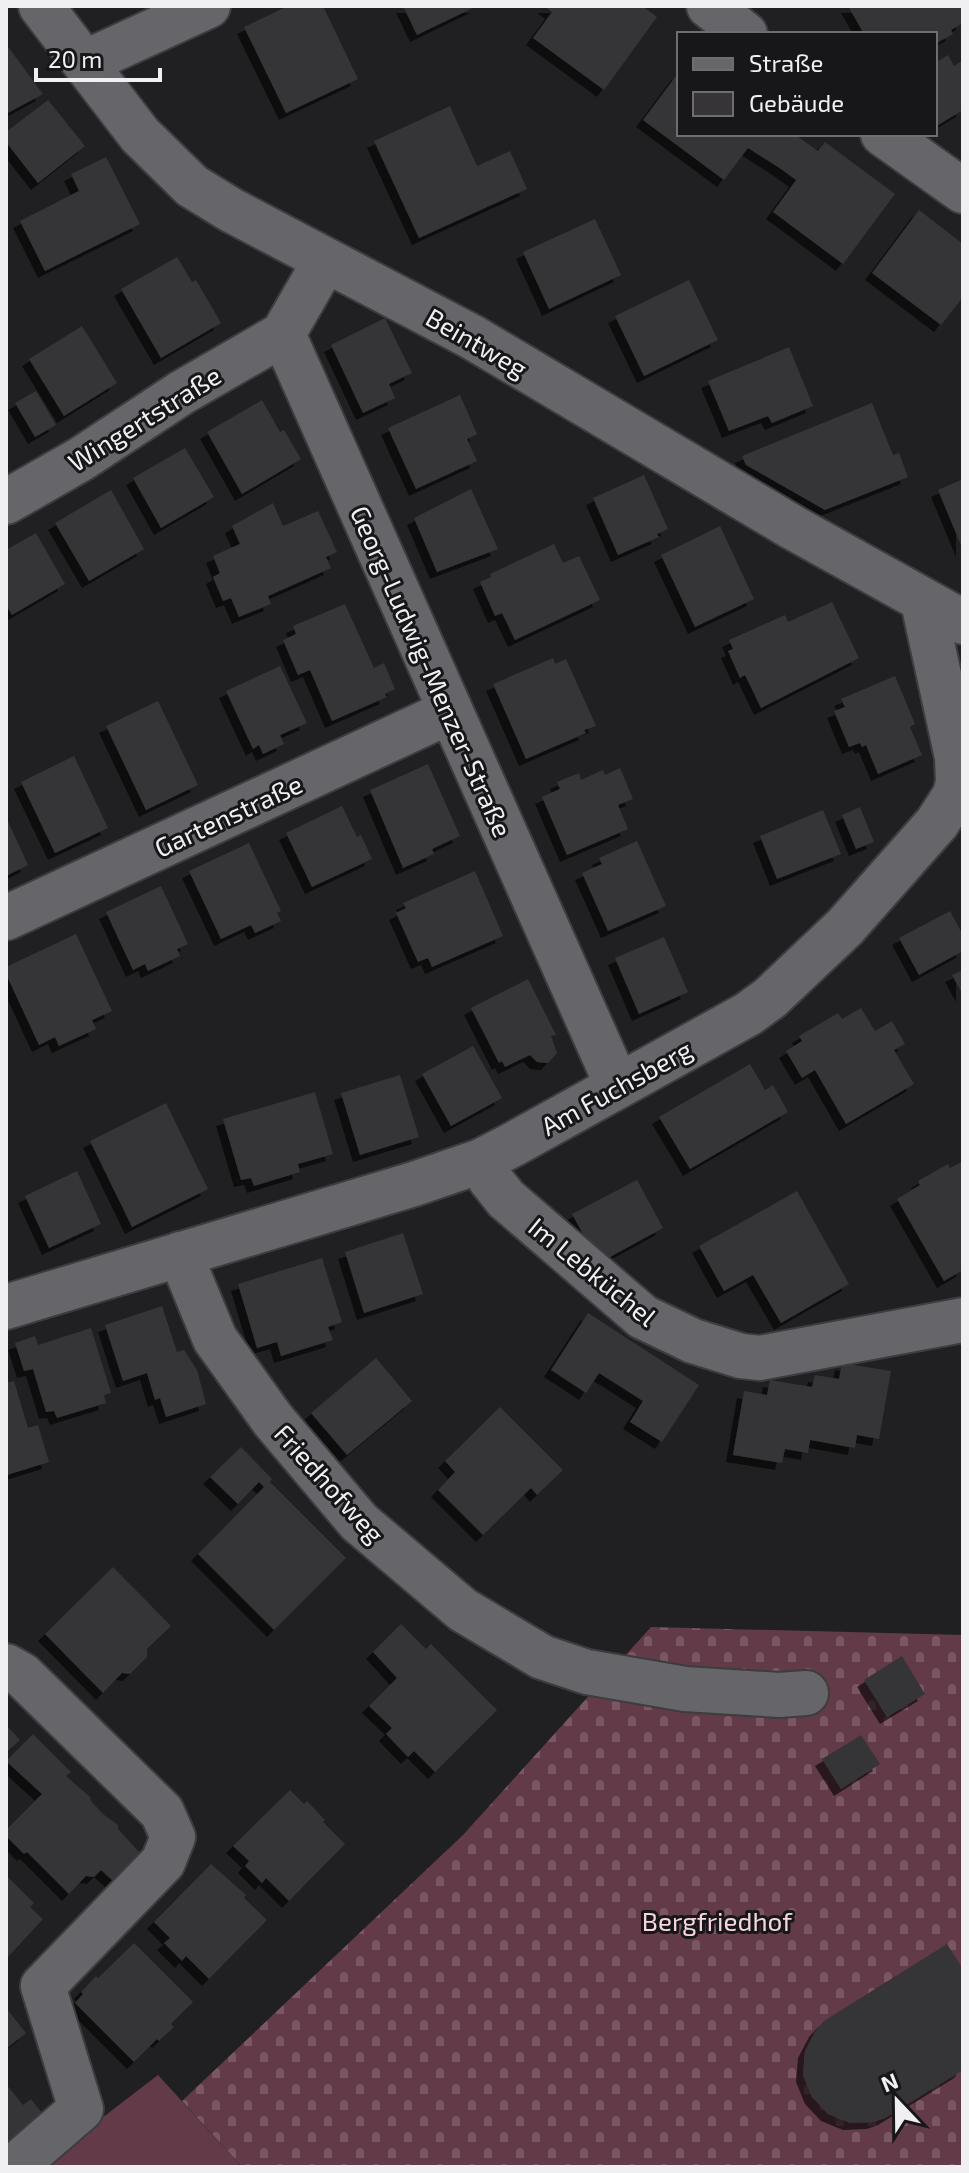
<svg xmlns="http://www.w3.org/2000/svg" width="969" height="2173" viewBox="0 0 969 2173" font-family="'Exo 2',sans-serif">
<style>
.cemetery{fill:url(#cemetery-stones)}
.garden{fill:#633a48}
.building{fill:#363437;filter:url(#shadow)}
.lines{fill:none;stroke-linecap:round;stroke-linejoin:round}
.minor-casing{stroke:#3d3c3f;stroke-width:48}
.minor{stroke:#666569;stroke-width:44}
.labels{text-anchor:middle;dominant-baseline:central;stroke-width:6;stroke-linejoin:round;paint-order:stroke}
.street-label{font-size:26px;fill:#f0f0f2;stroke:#171619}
.park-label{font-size:26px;fill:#f6d5df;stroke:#171619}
</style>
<defs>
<pattern id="cemetery-stones" width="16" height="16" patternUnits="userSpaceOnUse" patternTransform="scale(2)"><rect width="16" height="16" fill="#633a48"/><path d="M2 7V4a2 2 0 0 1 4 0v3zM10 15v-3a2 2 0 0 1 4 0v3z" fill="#7a5763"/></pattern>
<filter id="shadow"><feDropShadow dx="-7" dy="7" stdDeviation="0" flood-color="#0009"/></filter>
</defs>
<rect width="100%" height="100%" fill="#202023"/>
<polygon class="cemetery" points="651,1627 963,1635 963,2167 242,2167 182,2101 463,1835"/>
<polygon class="garden" points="158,2075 242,2167 38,2167"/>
<g class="building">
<polygon points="288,6 323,6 358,79 286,113 244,27"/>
<polygon points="403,6 477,6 417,35"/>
<polygon points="544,6 642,6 657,17 604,90 533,38 552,12"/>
<polygon points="848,6 963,6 963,23 951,30 953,34 935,44 935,34 864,34"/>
<polygon points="6,44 43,94 6,114"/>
<polygon points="948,55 954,66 963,60 963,110 935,127 935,63"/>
<polygon points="679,72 679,134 794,134 818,151 825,142 895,194 843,264 773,212 796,180 781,169 748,148 724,180 643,120"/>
<polygon points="48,100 85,146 38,183 6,142 6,132"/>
<polygon points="450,106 477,166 510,151 527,189 419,238 374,141"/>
<polygon points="106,157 140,224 45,271 20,221 79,191 71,174"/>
<polygon points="919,210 963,244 963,297 941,325 872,273"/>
<polygon points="595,219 621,275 549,309 523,252"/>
<polygon points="177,257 192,282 196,280 221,323 161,358 121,289"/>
<polygon points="689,280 718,340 644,376 615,316"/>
<polygon points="385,318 412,373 389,384 395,398 363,413 331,345"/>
<polygon points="82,326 117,383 64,416 29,359"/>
<polygon points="789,347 813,406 772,423 768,416 729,431 708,381"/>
<polygon points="36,391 56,425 35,437 15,403"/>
<polygon points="460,395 477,434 467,439 477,461 416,489 388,428"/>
<polygon points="262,400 280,432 284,430 301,459 242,494 207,432"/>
<polygon points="872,403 893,455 899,453 908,477 825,510 746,465 742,456"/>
<polygon points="185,448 214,497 161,528 133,478"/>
<polygon points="644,475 668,529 657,534 659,537 618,555 593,498"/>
<polygon points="963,479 963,550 938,490"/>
<polygon points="471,489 498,549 437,572 414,518"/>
<polygon points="111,490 144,549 89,581 55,523"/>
<polygon points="273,503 283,526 318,511 337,552 326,557 331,568 268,596 271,604 239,617 231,598 223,601 213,577 220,573 213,556 240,544 232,526"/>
<polygon points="720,526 754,599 695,627 661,555"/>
<polygon points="36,533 65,584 12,615 6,605 6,550"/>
<polygon points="554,544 563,563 579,556 600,600 515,640 502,613 495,616 480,582 491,577 490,574"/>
<polygon points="832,602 859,658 761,708 745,675 740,678 728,651 733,649 729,640 785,615 788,622"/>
<polygon points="345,604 374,668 384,663 395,689 385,694 387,697 332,721 310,670 298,675 283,640 296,634 293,626"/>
<polygon points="553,658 555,664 566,659 596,726 584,730 586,733 526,759 493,684"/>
<polygon points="280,666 307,723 280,735 284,744 263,754 259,745 253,749 226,691"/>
<polygon points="895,676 915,724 910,727 922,755 878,774 866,745 862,747 860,743 849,747 834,711 845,707 841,699"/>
<polygon points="158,701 198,785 146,810 106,726"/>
<polygon points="74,756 108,828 55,853 21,782"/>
<polygon points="428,764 460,836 432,849 434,854 403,868 370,790"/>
<polygon points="620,768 633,799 618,805 628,829 567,855 542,797 560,789 557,782 579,773 581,780 603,770 605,775"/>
<polygon points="342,806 357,837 361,835 372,859 312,887 286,833"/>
<polygon points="860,807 874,842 856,849 842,815"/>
<polygon points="823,810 841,854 777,879 760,836"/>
<polygon points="6,817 28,865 6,876"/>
<polygon points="637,841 666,906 608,931 582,873 602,864 599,858"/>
<polygon points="249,843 281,911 277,913 281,921 255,933 251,925 221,939 189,871"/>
<polygon points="475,871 503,936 432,967 428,958 418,962 396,913 406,908 403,903"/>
<polygon points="161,886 188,944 177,949 180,956 148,971 145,964 133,970 106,912"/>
<polygon points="950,911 963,935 963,951 919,975 899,938"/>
<polygon points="76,934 112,1011 92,1020 96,1029 59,1046 55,1037 39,1045 6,974 6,967"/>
<polygon points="664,937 688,992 639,1014 615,958"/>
<polygon points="963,970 963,995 952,975"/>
<polygon points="528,979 556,1035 551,1036 557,1053 548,1063 537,1062 530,1055 505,1067 502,1061 499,1063 471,1008"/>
<polygon points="861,1008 875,1031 892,1021 905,1044 894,1050 914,1084 846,1124 815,1070 802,1078 786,1051 802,1041 799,1036 838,1013 842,1019"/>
<polygon points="473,1046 502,1098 451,1126 422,1074"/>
<polygon points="750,1064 765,1090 773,1085 788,1112 690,1169 659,1117"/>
<polygon points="400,1075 419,1137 360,1155 341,1093"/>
<polygon points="315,1092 333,1154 298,1164 300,1172 254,1186 251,1178 241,1180 223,1119"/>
<polygon points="166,1103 208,1189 132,1227 90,1141"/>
<polygon points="963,1161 963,1270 944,1281 897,1199 920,1185 918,1181 948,1164 950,1168"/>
<polygon points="77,1171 101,1224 49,1248 25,1196"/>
<polygon points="637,1180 663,1228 599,1263 572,1214"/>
<polygon points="797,1191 849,1284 781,1323 753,1275 724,1291 699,1246"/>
<polygon points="403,1233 423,1294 364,1313 345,1252"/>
<polygon points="322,1258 342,1322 328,1327 333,1340 281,1356 277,1342 257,1348 238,1284"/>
<polygon points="162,1306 177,1352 184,1350 197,1370 206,1404 166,1417 160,1398 155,1400 147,1373 123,1381 105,1325"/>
<polygon points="588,1313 699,1385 662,1442 630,1422 643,1401 599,1373 586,1393 551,1370"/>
<polygon points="91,1328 111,1393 104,1395 106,1403 57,1418 54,1411 46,1412 33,1369 24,1371 15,1343 35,1336 38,1345"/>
<polygon points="376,1358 412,1401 347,1455 311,1413"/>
<polygon points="842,1363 891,1371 879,1439 857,1435 855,1448 810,1440 808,1453 785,1449 782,1463 733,1455 744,1391 767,1395 770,1380 812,1387 815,1375 839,1379"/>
<polygon points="14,1381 28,1428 38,1425 49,1462 7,1475 6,1383"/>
<polygon points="500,1407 563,1470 537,1495 531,1488 483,1535 438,1490 455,1472 445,1461"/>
<polygon points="241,1447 272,1479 270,1482 346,1558 274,1630 198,1554 264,1487 259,1482 238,1504 210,1477"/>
<polygon points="113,1567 171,1626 147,1649 147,1657 130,1674 122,1673 103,1693 45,1634"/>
<polygon points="401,1624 426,1649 431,1644 497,1710 435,1772 414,1751 408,1757 386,1734 392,1728 369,1706 397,1678 373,1652"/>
<polygon points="902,1656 925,1694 887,1717 864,1680"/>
<polygon points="6,1725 20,1740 6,1753"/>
<polygon points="33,1734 71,1772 66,1776 90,1797 91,1801 103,1814 118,1825 118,1829 141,1854 113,1881 101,1870 94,1877 86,1876 69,1894 27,1852 24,1854 8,1838 8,1828 42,1794 6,1761"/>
<polygon points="861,1735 880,1764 841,1789 822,1759"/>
<polygon points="290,1790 304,1804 307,1801 325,1820 323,1822 345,1844 289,1901 266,1878 262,1883 245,1866 249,1861 233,1846"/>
<polygon points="211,1864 246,1895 244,1898 267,1920 209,1979 186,1956 182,1961 164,1943 170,1938 154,1922"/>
<polygon points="6,1875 34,1903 30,1907 43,1919 7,1958"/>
<polygon points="134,1943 193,2002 171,2024 174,2027 159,2041 157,2039 134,2062 75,2003 83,1994 81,1992 96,1976 98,1978"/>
<polygon points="947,1944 963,1969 963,2070 885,2118 874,2122 850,2123 828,2114 812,2097 803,2075 805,2051 816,2030 824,2021"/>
<polygon points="6,2008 26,2033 6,2049"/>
<polygon points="6,2084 23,2105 31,2099 46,2118 12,2145 6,2137"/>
</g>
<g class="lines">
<g class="minor-casing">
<g id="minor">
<polyline points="41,6 140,135 192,186 231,210 472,337 792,527 963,622"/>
<polyline points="709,6 745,34"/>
<polyline points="86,62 208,6"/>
<polyline points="883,134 963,191"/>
<polyline points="325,261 283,334 617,1085"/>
<polyline points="6,502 81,459 181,393 283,334"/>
<polyline points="6,918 449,712"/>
<polyline points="481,1161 490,1179 506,1199 643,1317 693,1341 741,1356 760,1358 963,1320"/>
<polyline points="180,1254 215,1339 273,1420 359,1522 463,1610 542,1657 587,1672 685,1689 779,1695 806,1693"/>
<polyline points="6,1307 414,1184 481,1161 512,1145 748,1014 770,998 845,927 937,823 955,795 958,782 957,757 923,602"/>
<polyline points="6,1666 22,1675 162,1812 173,1837 163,1862 43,1986 81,2109 14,2167"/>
</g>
</g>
<use href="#minor" class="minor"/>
</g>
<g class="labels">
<g class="street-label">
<text transform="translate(477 342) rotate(30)">Beintweg</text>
<text transform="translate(144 418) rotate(-32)">Wingertstraße</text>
<text transform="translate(432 671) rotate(66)">Georg-Ludwig-Menzer-Straße</text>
<text transform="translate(228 815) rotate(-25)">Gartenstraße</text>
<text transform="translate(616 1087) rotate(-29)">Am Fuchsberg</text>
<text transform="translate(593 1271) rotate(39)">Im Lebküchel</text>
<text transform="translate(330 1483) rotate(48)">Friedhofweg</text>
</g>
<g class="park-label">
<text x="717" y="1920">Bergfriedhof</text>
</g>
</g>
<rect width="969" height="2173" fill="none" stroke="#f0f0f2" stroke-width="16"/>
<rect x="677" y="32" width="260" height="104" fill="#171619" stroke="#6e6d70" stroke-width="2"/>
<rect x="693" y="58" width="40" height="12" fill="#666569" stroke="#6e6d70" stroke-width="2"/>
<text x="749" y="72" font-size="24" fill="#f0f0f2">Straße</text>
<rect x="693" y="92" width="40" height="24" fill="#363437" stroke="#6e6d70" stroke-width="2"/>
<text x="749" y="112" font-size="24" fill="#f0f0f2">Gebäude</text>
<g transform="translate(897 2101) rotate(338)" stroke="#171619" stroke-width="6" paint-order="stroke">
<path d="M0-6L14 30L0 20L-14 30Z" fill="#f0f0f2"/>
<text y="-12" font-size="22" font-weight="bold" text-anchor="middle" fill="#f0f0f2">N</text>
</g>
<path d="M36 68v12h124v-12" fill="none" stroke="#f0f0f2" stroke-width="4"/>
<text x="48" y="68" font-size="24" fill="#f0f0f2" stroke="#171619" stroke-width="6" paint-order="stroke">20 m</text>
</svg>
